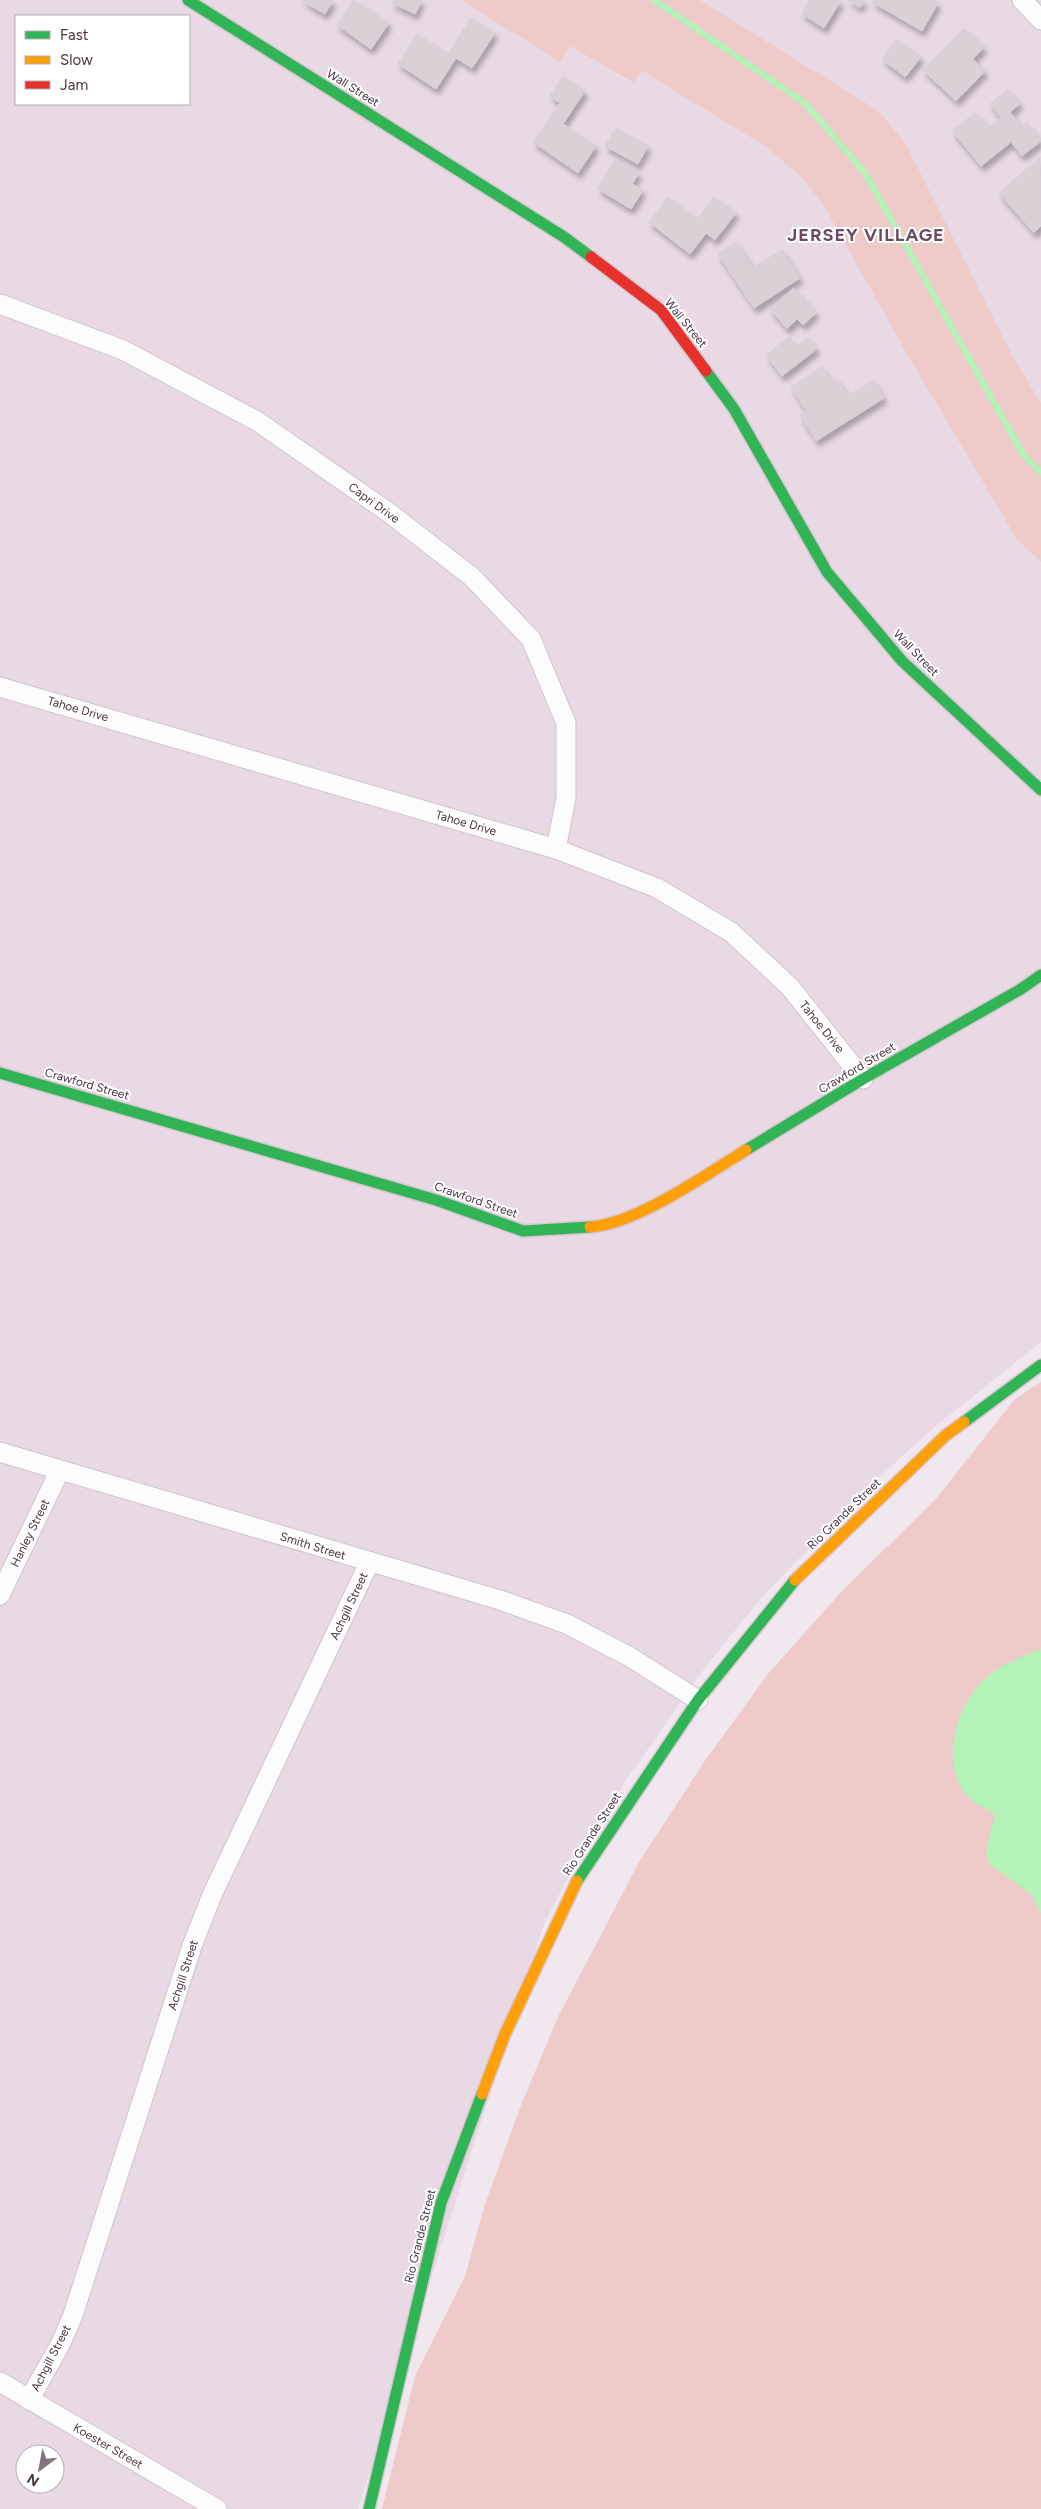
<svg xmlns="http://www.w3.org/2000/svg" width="1041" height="2509" viewBox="0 0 1041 2509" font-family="Figtree,sans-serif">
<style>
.residential{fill:#e9d9e4;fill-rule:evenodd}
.green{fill:#eecac8}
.water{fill:#b4f3b8}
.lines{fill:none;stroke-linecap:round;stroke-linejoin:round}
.stream{stroke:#b4f3b8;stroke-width:6}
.building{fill:#dad1d7;stroke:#d9ced6;filter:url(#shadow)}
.street-casing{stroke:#cfc5cc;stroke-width:21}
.fast-casing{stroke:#d8c6d1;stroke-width:14}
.slow-casing{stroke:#d8c6d1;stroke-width:14}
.jam-casing{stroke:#d8c6d1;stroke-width:14}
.street{stroke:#fdfcfc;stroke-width:19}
.fast{stroke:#30b455;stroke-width:11}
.slow{stroke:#ff9f0a;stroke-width:11}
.jam{stroke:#e5322d;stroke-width:11}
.labels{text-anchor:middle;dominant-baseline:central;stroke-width:4;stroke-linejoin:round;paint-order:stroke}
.street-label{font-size:12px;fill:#473442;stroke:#fff}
.district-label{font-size:18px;font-weight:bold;letter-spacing:1px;fill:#6b4a63;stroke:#fff}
</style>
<defs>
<filter id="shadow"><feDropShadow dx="3" dy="5.5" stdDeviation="2.5" flood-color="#0004"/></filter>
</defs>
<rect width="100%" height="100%" fill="#f0e8ee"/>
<g class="residential">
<path d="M0 0H461L559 61 570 46 632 83 642 71 766 147 802 178 824 206 1018 541 1041 562V1342L931 1430 866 1489 764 1595 706 1666 618 1792 576 1861 544 1924 358 2509H0ZM16 16H189V104H16ZM25 2454H55V2484H25Z"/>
<polygon points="700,0 1041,0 1041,403 1011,353 906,144 879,111"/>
</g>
<g class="green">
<polygon points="461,0 700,0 879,111 906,144 1011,353 1041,403 1041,562 1018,541 914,366 824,206 802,178 766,147 642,71 633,83 570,46 560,62"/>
<polygon points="1041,1382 1041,2509 382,2509 415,2376 465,2276 485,2204 521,2105 558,2017 639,1862 704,1762 768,1674 841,1592 935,1500 1015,1399"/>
</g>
<path class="water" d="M1041 1649V1914L1031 1894 989 1864 986 1852 995 1814C987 1809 975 1805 969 1798 939 1767 955 1707 984 1680 999 1665 1021 1657 1041 1649Z"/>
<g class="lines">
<polyline class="stream" points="654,0 805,103 865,173 1023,454 1041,473"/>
</g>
<g class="building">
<polygon points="301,0 333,0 325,14"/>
<polygon points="354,0 389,23 371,49 337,25"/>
<polygon points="394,0 422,0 415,14 392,3"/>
<polygon points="810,0 841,0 824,28 802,14"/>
<polygon points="848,0 865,0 860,7"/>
<polygon points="874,0 933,0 938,3 922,31 872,2"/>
<polygon points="471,18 495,33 472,68 456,58 436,89 398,64 417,34 448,54"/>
<polygon points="964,28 984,47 973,59 985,71 956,101 923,70"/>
<polygon points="897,39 921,57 905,77 882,59"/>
<polygon points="563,76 585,91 563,124 596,146 578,173 533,142 560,103 550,96"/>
<polygon points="1008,89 1020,104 1010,112 1022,127 1027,123 1041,141 1022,156 1011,142 981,166 952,131 975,113 988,128 1001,118 990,104"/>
<polygon points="616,128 648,146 638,164 605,146"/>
<polygon points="1040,157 1041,226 1034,233 999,193"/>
<polygon points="615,159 639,173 632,184 643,190 631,209 598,189"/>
<polygon points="668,197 697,219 714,197 736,213 715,240 706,233 690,254 649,222"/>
<polygon points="736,242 753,268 782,250 800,278 754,308 718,254"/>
<polygon points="794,288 816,313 803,325 797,319 787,329 770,309"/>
<polygon points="789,337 797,347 808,338 817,349 782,376 766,355"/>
<polygon points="822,367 832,382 837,379 848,396 873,380 884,398 816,441 800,415 806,411 791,387"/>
</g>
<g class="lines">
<g class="street-casing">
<g id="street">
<polyline points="1022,0 1041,20"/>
<polyline points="0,304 123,350 257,421 388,512 472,577 531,639 566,723 566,798 556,849"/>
<polyline points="0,687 556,849 657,888 731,932 790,987 863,1079"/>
<polyline points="0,1452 500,1600 567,1624 630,1657 698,1700"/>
<polyline points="0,1595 60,1470"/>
<polyline points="0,2382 217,2509"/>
<polyline points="29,2400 61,2343 73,2315 192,1946 212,1895 369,1563"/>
</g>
</g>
<g class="fast-casing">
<g id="fast">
<polyline points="188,0 564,237 591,257"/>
<polyline points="706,371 734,409 827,572 902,661 1041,790"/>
<polyline points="0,1073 436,1200 523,1231 590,1227"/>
<polyline points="746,1150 863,1079 1021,989 1041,975"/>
<polyline points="964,1422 1041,1365"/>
<polyline points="577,1881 698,1700 795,1580"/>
<polyline points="369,2509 441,2203 482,2094"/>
</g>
</g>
<g class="slow-casing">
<g id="slow">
<path d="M590 1227C636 1224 706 1175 746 1150"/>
<polyline points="795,1580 946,1435 964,1422"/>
<polyline points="482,2094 505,2034 577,1881"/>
</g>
</g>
<g class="jam-casing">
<polyline id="jam" points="591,257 661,310 706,371"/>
</g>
<use href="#street" class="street"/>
<use href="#fast" class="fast"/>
<use href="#slow" class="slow"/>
<use href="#jam" class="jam"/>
</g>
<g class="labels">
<g class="street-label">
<text transform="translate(353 88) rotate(32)">Wall Street</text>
<text transform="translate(686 323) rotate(51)">Wall Street</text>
<text transform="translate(374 503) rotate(36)">Capri Drive</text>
<text transform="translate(916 653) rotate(46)">Wall Street</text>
<text transform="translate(78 709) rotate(16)">Tahoe Drive</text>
<text transform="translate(466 823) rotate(16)">Tahoe Drive</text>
<text transform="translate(822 1027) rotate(51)">Tahoe Drive</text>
<text transform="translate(857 1068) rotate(-31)">Crawford Street</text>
<text transform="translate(87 1084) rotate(16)">Crawford Street</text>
<text transform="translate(476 1200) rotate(19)">Crawford Street</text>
<text transform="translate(844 1514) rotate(-44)">Rio Grande Street</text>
<text transform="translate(30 1533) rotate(-64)">Hanley Street</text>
<text transform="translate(313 1546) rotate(17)">Smith Street</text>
<text transform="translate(349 1606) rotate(-65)">Achgill Street</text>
<text transform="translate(592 1834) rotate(-57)">Rio Grande Street</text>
<text transform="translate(183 1975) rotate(-72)">Achgill Street</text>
<text transform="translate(420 2236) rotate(-76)">Rio Grande Street</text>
<text transform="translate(51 2358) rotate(-63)">Achgill Street</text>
<text transform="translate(108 2446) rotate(30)">Koester Street</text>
</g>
<g class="district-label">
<text x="866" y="235">JERSEY VILLAGE</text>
</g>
</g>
<rect x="15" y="15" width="175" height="90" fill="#ffffff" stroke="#b5aeb3"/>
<rect x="25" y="31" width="25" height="8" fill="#30b455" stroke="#b5aeb3"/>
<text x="60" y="40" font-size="15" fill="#473442">Fast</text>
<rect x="25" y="56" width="25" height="8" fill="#ff9f0a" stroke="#b5aeb3"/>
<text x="60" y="65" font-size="15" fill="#473442">Slow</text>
<rect x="25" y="81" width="25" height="8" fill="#e5322d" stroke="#b5aeb3"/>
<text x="60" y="90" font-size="15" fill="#473442">Jam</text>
<g transform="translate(40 2469) rotate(212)"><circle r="24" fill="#ffffff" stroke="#b5aeb3"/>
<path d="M0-4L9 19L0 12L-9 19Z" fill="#82737e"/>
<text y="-8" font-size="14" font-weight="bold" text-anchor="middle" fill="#473442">N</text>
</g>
</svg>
